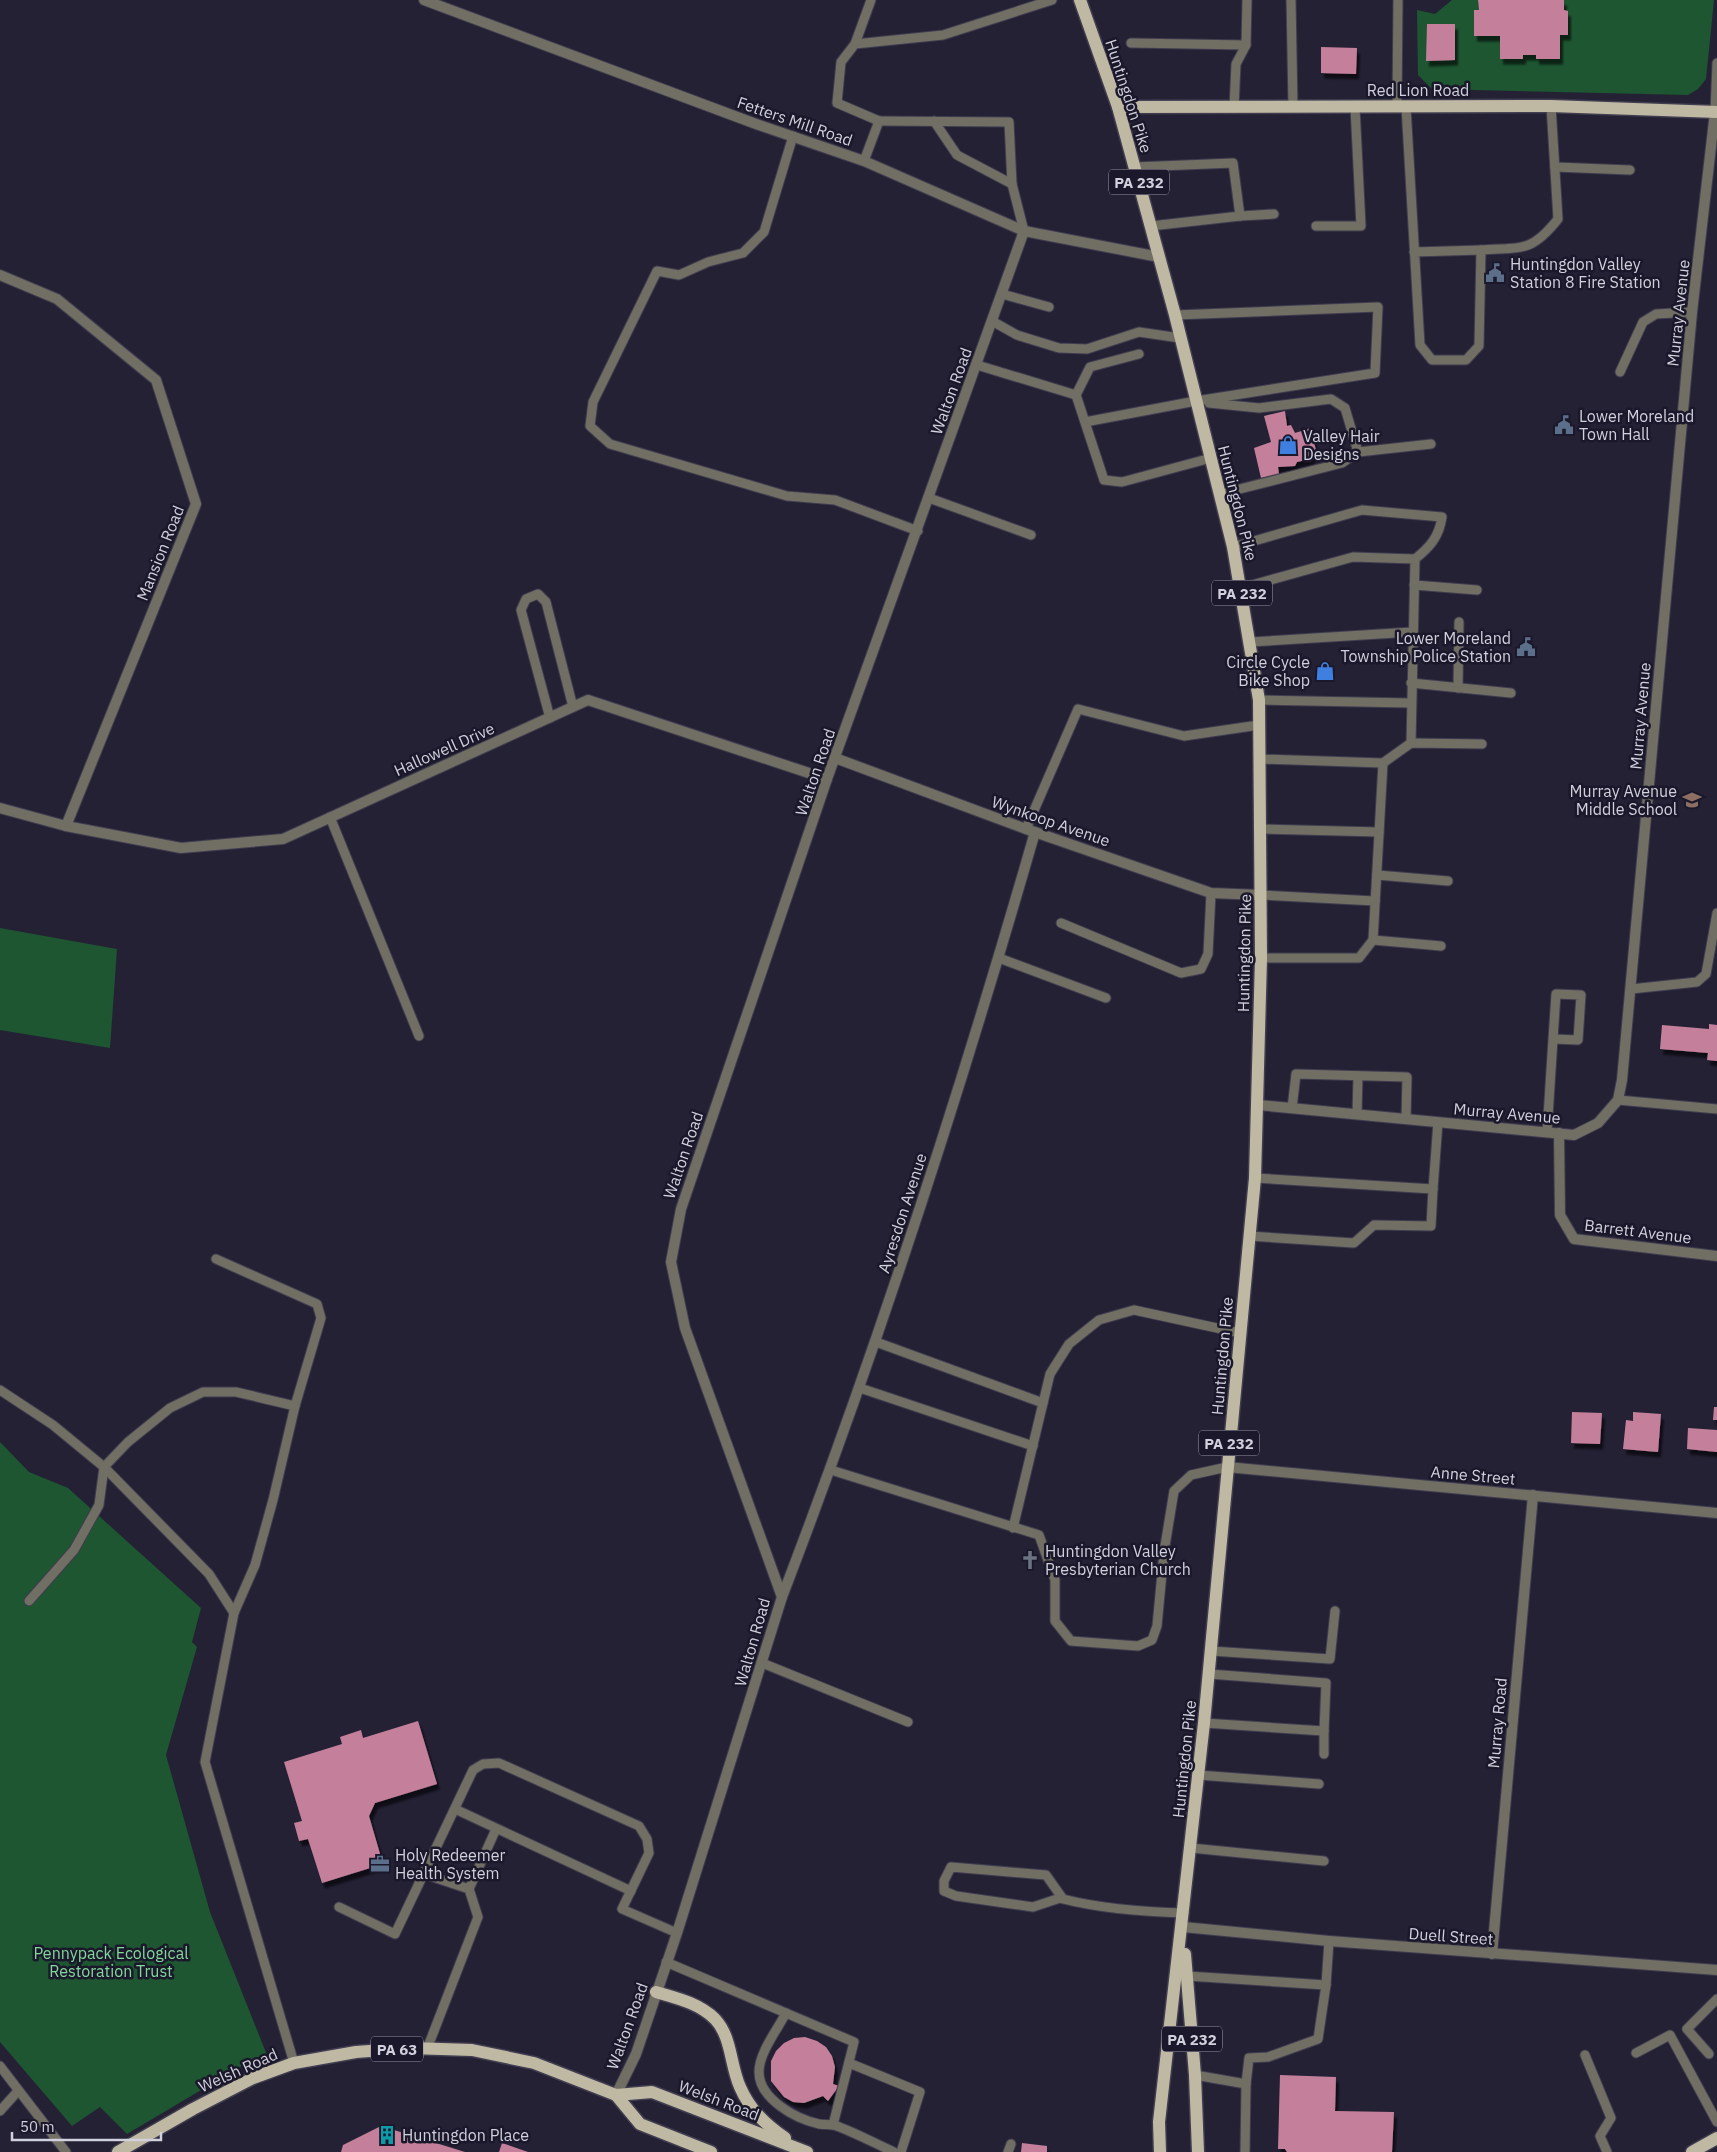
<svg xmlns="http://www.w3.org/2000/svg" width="1717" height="2152" viewBox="0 0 1717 2152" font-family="'IBM Plex Sans',sans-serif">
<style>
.green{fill:#1d5631}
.building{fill:#c4809b;filter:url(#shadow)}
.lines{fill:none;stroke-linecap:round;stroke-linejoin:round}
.service-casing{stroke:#403d50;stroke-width:11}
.minor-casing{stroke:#403d50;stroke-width:12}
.primary-casing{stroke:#403d50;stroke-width:15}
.service{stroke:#716e63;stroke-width:9}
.minor{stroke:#716e63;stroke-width:10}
.primary{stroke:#bfb8a2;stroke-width:12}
.labels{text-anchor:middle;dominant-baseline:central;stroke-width:5;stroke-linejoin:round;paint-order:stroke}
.shield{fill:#1a182a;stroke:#9a99a7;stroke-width:1}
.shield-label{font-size:15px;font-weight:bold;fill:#d1d0dd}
.street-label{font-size:16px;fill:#d1d0dd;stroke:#1a182a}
.poi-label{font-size:16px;fill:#d1d0dd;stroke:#1a182a;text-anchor:start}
.park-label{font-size:16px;fill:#82d79a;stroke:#1a182a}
</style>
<defs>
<filter id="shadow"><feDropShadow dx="3" dy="5.5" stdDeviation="1" flood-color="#0009"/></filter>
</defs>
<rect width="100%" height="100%" fill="#242135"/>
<g class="green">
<polygon points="1452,0 1478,0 1479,10 1474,10 1500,36 1500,59 1523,59 1523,55 1536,55 1537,59 1560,59 1560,35 1568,11 1564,10 1564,0 1714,0 1706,79 1698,89 1688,95 1432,89 1418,75 1417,10 1435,14"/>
<polygon points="0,928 117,949 110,1048 0,1030"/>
<polygon points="0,1442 29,1472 68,1488 201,1608 192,1642 197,1647 166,1755 210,1912 267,2055 259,2060 257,2057 127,2134 100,2107 72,2126 0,2042"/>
</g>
<g class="building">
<polygon points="1478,0 1564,0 1564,10 1568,11 1568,35 1560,35 1560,59 1536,59 1536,55 1523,55 1523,59 1500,59 1500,36 1474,36 1474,10 1479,10"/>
<polygon points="1427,24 1455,24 1455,60 1426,61"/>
<polygon points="1321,47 1357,48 1356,74 1321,73"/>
<polygon points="1285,411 1287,426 1291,425 1295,433 1311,428 1316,451 1311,459 1297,462 1295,466 1278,467 1279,474 1261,478 1254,448 1271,442 1264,416"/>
<polygon points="1709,1024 1717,1025 1717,1061 1707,1060 1708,1053 1660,1049 1662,1025 1709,1029"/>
<polygon points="1714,1407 1717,1407 1717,1420 1713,1420"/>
<polygon points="1572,1412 1602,1413 1600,1444 1571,1443"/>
<polygon points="1633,1412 1661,1414 1658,1452 1623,1449 1626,1420 1633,1421"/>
<polygon points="1688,1428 1717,1430 1717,1452 1687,1449"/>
<polygon points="418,1721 437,1784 375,1803 369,1816 383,1864 322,1883 308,1839 299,1841 294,1823 302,1821 284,1762 342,1744 340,1737 361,1730 363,1738"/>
<polygon points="805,2037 817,2041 826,2047 832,2056 835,2067 833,2084 839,2086 828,2101 823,2096 804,2103 793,2102 784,2097 771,2081 771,2061 776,2051 784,2043 794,2038"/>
<polygon points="1280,2075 1336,2077 1335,2111 1394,2112 1392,2152 1287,2152 1285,2149 1278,2149"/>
<polygon points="381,2126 465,2152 341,2152 343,2145"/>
<polygon points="502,2143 528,2152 499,2152"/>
<polygon points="1022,2143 1047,2146 1047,2152 1021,2152"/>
</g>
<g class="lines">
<g class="service-casing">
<g id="service">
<polyline points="1291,0 1293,107"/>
<polyline points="1131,43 1246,45"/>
<polyline points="855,44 871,0"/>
<polyline points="1397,107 1398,0"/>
<polyline points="1406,107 1420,345 1432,360 1466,360 1479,346 1481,250 1414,252"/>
<polyline points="1234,108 1236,64 1246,45 1247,0"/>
<polyline points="1715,112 1717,63"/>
<polyline points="879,121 1009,122 1012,184 1024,231"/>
<polyline points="934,121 957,155 1012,184"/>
<polyline points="793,136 764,232 743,253 708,262 679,275 657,271 593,402 590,426 610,444 787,496 835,500 918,531"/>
<polyline points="864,161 879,121 837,103 841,62 855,44 943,35 1052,0"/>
<polyline points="1135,167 1233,163 1240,216 1151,226"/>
<polyline points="1555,167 1630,170"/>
<polyline points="1240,216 1274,214"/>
<polyline points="1316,226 1361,226 1355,107"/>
<path d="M1481 250C1522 247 1531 253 1558 219L1551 106"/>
<polyline points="1002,294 1049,307"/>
<polyline points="992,321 1017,335 1059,348 1087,349 1139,332 1180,338"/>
<polyline points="977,365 1076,395 1090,367 1139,354"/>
<polyline points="1620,372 1643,322 1656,314 1692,312"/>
<polyline points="1076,395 1104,480 1122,482 1211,458"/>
<polyline points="1209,403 1259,408 1331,399 1345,408 1358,452 1342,463 1220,494"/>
<polyline points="1085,422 1196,401 1375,373 1378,307 1175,315"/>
<polyline points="1358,452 1431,444"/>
<polyline points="929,498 1031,535"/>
<path d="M1233 547 1362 510 1442 517C1439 537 1430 547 1415 559"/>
<polyline points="1414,585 1477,590"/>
<polyline points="1241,588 1353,557 1415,559 1411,743"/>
<polyline points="1250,642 1412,632"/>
<polyline points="1411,683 1511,693"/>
<polyline points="1458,688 1459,622"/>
<polyline points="1259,700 1410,703"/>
<polyline points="550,718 521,610 526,599 538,594 546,602 573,707"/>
<polyline points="1260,759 1383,763 1411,743 1482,744"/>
<polyline points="330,817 419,1036"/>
<polyline points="1026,829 1078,709 1184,736 1259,725"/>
<polyline points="1262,829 1379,832"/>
<polyline points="1377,875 1448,881"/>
<polyline points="1261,895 1375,901"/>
<polyline points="1061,923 1181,973 1201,969 1208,954 1211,893"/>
<polyline points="1373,940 1441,946"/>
<polyline points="999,958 1106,998"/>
<polyline points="1261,958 1359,958 1373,940 1383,763"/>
<polyline points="1631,989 1697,982 1706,974 1717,913"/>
<polyline points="1618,1100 1717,1109"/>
<polyline points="1292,1108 1296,1074 1407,1077 1406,1119"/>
<polyline points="1357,1114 1358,1076"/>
<polyline points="1547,1132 1553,1039 1578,1040 1581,995 1556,994 1553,1039"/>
<polyline points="1255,1178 1433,1189 1438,1122"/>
<polyline points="1249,1236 1354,1243 1374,1225 1431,1226 1433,1189"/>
<polyline points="216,1259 317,1304 321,1318 295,1406 273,1500 255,1565 234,1613 205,1762 294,2063"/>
<polyline points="876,1342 1043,1403"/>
<polyline points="860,1388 1033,1446"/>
<polyline points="0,1390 53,1425 104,1467 209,1574 234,1613"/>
<polyline points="831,1470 1039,1535 1055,1580 1055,1621 1071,1641 1138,1646 1152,1640 1157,1626 1164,1552 1174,1491 1191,1475 1227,1467"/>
<polyline points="1013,1528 1050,1374 1069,1344 1099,1320 1134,1310 1240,1333"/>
<polyline points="29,1601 74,1550 99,1505 104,1467 128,1442 170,1408 203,1392 236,1392 295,1406"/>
<polyline points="1211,1651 1330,1659 1335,1611"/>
<polyline points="762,1663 908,1722"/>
<polyline points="1204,1723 1324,1731 1326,1683 1209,1674"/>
<polyline points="1324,1754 1324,1731"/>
<polyline points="1198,1775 1319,1784"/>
<polyline points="455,1809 631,1891"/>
<polyline points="1191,1848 1324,1861"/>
<polyline points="424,1874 469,1889 478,1917 427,2049"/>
<polyline points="469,1889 496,1829"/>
<path d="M1063 1899 1046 1875 951 1867 944 1881V1891L956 1896 1033 1907 1060 1898 1063 1899C1103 1909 1143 1912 1184 1913"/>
<polyline points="339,1907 395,1934 473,1770 483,1764 499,1763 639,1826 647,1839 649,1853 622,1909 677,1933"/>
<polyline points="666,1962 854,2042 833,2125"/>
<polyline points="1187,1976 1326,1985 1329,1941"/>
<path d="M786 2013C777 2030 759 2053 759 2072 759 2099 796 2119 819 2124 824 2125 829 2124 834 2125 854 2132 874 2143 894 2152"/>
<polyline points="1636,2053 1670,2035 1717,2122"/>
<polyline points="1709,2054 1687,2029 1717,1999"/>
<polyline points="1585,2055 1611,2118 1600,2136 1607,2152"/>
<polyline points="849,2063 920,2092 901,2152"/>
<polyline points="0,2066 66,2152"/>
<polyline points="1195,2075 1246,2084 1249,2058 1268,2057 1318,2039 1326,1985"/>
<polyline points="0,2111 18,2091"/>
<polyline points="1008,2152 1011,2144"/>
<polyline points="1245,2152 1246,2084"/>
</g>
</g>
<g class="minor-casing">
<g id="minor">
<polyline points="424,0 756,124 864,161 1024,231 1159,257"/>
<polyline points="0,275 57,299 156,380 196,504 66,826"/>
<polyline points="835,758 1026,829 1211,893 1261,895"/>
<polyline points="0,808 66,826 181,848 283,839 588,700 827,779"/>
<polyline points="1258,1105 1574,1135 1598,1123 1618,1100 1622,1080 1692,312 1715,112"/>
<polyline points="1559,1133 1560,1215 1574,1239 1717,1256"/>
<polyline points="1227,1467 1717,1513"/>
<path d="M782 1597C878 1347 961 1090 1035 832"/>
<polyline points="1183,1927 1329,1941 1717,1970"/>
<polyline points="1492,1954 1533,1495"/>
<polyline points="616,2095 636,2054 677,1933 782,1597 685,1328 671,1262 681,1209 827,779 1024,231"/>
</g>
</g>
<g class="primary-casing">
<g id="primary">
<polyline points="1080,0 1118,107 1175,315 1233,547 1259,700 1261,958 1255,1178 1204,1723 1159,2122 1160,2152"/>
<polyline points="1118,107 1551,106 1717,112"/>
<polyline points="1185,1954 1195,2075 1198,2152"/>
<path d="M656 1992C676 1998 699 2003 715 2019 732 2037 730 2065 740 2087 750 2110 765 2124 785 2138"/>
<polyline points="616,2095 640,2124 711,2152"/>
<polyline points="118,2152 193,2109 253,2078 294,2063 356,2052 410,2048 472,2050 534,2063 616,2095 652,2092 807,2152"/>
<polyline points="1692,2152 1717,2138"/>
</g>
</g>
<use href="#service" class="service"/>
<use href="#minor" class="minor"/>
<use href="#primary" class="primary"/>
</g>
<defs>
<g id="civic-bare" transform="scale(1.5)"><path d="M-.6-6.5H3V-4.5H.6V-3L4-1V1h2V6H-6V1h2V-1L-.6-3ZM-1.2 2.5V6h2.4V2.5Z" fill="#5c6f8a" stroke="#1a182a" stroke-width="2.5" paint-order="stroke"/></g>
<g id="shop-bare" transform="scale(1.5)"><path d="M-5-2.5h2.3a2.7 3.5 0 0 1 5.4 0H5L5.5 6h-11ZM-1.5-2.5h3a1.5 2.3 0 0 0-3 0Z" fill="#3f7fe0" stroke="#1a182a" stroke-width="2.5" paint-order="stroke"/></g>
<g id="school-bare" transform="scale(1.5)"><path d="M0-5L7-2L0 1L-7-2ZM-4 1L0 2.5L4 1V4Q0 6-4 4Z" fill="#8d6e63" stroke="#1a182a" stroke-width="2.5" paint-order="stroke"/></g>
<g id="church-bare" transform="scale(1.5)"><path d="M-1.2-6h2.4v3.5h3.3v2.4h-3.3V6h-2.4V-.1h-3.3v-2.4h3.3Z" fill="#6b7280" stroke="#1a182a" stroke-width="2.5" paint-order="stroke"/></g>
<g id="office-bare" transform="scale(1.5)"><path d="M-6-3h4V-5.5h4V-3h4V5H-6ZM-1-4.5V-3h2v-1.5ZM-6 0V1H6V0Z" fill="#5c6f8a" stroke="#1a182a" stroke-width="2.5" paint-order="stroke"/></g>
<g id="building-bare" transform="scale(1.5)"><path d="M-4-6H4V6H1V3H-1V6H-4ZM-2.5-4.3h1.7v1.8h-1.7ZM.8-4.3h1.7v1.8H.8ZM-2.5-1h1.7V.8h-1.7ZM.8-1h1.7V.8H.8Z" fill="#0f9aa8" stroke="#1a182a" stroke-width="2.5" paint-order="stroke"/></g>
</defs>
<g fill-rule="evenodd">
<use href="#civic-bare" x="1495" y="273"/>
<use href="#civic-bare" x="1564" y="425"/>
<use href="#shop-bare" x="1288" y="445"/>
<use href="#civic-bare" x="1526" y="647"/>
<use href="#shop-bare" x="1325" y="671"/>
<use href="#school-bare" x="1692" y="800"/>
<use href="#church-bare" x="1030" y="1560"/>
<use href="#office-bare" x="380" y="1864"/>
<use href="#building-bare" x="387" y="2135"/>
</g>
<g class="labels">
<g class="shield">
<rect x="1109" y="169.5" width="60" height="25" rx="4"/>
<rect x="1212" y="580.5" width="60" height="25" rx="4"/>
<rect x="1199" y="1430.5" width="60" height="25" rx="4"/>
<rect x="1162" y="2026.5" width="60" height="25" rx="4"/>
<rect x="371" y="2036.5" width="52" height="25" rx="4"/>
</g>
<g class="shield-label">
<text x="1139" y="182">PA 232</text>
<text x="1242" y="593">PA 232</text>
<text x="1229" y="1443">PA 232</text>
<text x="1192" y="2039">PA 232</text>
<text x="397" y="2049">PA 63</text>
</g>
<g class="street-label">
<text x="1418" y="90">Red Lion Road</text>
<text transform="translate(1129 96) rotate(72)">Huntingdon Pike</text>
<text transform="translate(795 121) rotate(19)">Fetters Mill Road</text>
<text transform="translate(1678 313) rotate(-84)">Murray Avenue</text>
<text transform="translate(951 391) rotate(-70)">Walton Road</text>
<text transform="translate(1238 503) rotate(76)">Huntingdon Pike</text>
<text transform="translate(160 553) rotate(-68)">Mansion Road</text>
<text transform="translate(1640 716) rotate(-85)">Murray Avenue</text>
<text transform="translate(444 749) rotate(-24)">Hallowell Drive</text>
<text transform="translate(815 772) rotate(-71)">Walton Road</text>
<text transform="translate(1051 821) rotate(19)">Wynkoop Avenue</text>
<text transform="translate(1244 953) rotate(-89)">Huntingdon Pike</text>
<text transform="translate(1507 1113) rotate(5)">Murray Avenue</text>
<text transform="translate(683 1155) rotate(-71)">Walton Road</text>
<text transform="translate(902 1213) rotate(-72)">Ayresdon Avenue</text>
<text transform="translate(1638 1231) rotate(7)">Barrett Avenue</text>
<text transform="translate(1222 1356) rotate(-85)">Huntingdon Pike</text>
<text transform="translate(1473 1475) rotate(5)">Anne Street</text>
<text transform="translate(752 1642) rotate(-74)">Walton Road</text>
<text transform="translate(1497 1723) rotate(-85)">Murray Road</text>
<text transform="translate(1184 1759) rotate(-84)">Huntingdon Pike</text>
<text transform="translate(1451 1936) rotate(4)">Duell Street</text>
<text transform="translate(627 2026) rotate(-70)">Walton Road</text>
<text transform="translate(238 2070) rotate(-24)">Welsh Road</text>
<text transform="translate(719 2100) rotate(21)">Welsh Road</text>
</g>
<g class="poi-label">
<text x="1510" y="264">Huntingdon Valley<tspan x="1510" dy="18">Station 8 Fire Station</tspan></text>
<text x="1579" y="416">Lower Moreland<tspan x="1579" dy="18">Town Hall</tspan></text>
<text x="1303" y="436">Valley Hair<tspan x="1303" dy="18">Designs</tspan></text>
<text x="1511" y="638" text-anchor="end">Lower Moreland<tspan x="1511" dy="18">Township Police Station</tspan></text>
<text x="1310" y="662" text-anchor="end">Circle Cycle<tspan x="1310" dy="18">Bike Shop</tspan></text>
<text x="1677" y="791" text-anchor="end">Murray Avenue<tspan x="1677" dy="18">Middle School</tspan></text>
<text x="1045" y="1551">Huntingdon Valley<tspan x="1045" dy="18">Presbyterian Church</tspan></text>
<text x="395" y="1855">Holy Redeemer<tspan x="395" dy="18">Health System</tspan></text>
<text x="402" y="2135">Huntingdon Place</text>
</g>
<g class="park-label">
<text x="111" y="1953">Pennypack Ecological<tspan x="111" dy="18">Restoration Trust</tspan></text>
</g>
</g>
<path d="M12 2132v8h149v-8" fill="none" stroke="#d1d0dd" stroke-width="2.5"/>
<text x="20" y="2132" font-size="15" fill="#d1d0dd" stroke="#1a182a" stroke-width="4" paint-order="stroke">50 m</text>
</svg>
